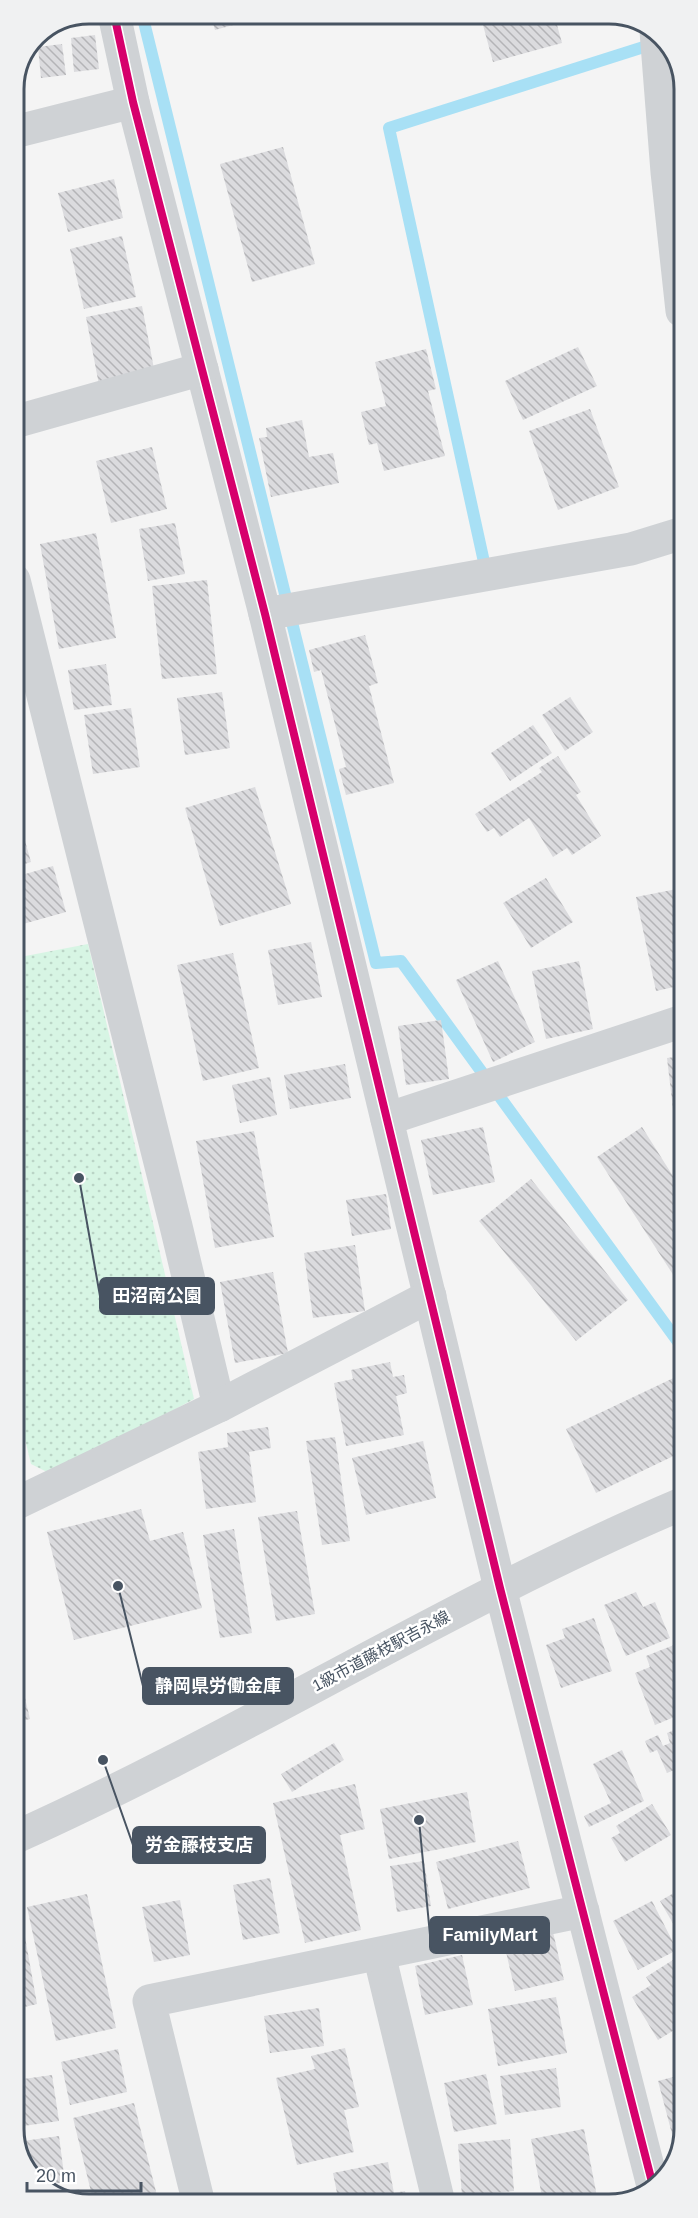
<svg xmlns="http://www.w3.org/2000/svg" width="698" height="2218" viewBox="0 0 698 2218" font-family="Helvetica,'Noto Sans JP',sans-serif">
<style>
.park{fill:url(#park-dots)}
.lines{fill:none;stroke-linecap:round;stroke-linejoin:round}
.stream{stroke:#a8e0f5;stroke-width:12}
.building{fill:url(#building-back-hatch)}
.minor{stroke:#cfd2d5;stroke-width:33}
.cycleway-casing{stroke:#fff;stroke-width:11}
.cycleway{stroke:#d6006c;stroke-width:8}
.labels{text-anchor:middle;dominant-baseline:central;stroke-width:5;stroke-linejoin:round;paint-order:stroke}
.street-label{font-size:16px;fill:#485462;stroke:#fff}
.rim{fill:none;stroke:#485462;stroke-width:3}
.leader{fill:none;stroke:#485462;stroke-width:2}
.callout-dot{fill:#485462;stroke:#fff;stroke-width:2}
.callout{fill:#485462;stroke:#485462;stroke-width:2}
.callout-label{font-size:18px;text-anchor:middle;font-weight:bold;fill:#fff}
</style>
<defs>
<pattern id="park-dots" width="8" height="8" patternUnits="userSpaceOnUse" patternTransform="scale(1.5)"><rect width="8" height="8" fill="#d7f5e4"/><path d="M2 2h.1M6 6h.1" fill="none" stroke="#bad4c6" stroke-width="1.8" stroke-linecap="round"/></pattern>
<pattern id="building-back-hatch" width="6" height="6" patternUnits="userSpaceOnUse" patternTransform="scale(1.5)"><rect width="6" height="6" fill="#dbdbde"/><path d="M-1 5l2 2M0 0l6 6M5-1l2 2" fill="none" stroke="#b4b4b7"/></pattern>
</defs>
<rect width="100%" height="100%" fill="#f4f4f4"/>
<polygon class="park" points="88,944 194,1399 53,1475 31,1464 15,1398 15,958"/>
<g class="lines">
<g class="stream">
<polyline points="142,14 376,963 401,961 684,1350"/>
<polyline points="484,562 389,128 650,45 650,41"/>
</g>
</g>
<g class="building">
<polygon points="210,14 273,14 215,30"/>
<polygon points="480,14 554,14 562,43 493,62"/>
<polygon points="95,35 99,69 74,72 71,38"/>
<polygon points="62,44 66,75 41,78 38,47"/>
<polygon points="283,147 315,264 252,282 220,164"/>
<polygon points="114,179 123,218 68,232 58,193"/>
<polygon points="122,236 136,297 84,309 70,249"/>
<polygon points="142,306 155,374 99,385 86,317"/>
<polygon points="578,347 597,386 523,420 505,381"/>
<polygon points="426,349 436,389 428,391 445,456 384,471 377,443 369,445 361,412 386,406 375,362"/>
<polygon points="590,409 619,487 558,510 529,431"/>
<polygon points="302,420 309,457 333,453 339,483 271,497 259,438 267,437 266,428"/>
<polygon points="152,447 167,509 111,523 96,461"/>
<polygon points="175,523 185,574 148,581 139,529"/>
<polygon points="96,533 116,638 59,649 40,544"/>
<polygon points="207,580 217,674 162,679 152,586"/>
<polygon points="365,635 378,683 369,686 394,783 346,795 339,769 346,767 321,670 314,672 309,650"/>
<polygon points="106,664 112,705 74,710 68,670"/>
<polygon points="222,692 230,748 185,755 177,698"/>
<polygon points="570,697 593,732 565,751 542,715"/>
<polygon points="131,708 140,767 93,774 84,715"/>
<polygon points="533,725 552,753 510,781 491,753"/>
<polygon points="558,756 581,792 576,795 601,836 572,855 567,848 553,857 529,818 500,837 494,828 487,832 475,814 542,772 539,768"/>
<polygon points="255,787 291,904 220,926 185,808"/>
<polygon points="20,823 31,862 15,867 14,825"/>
<polygon points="53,866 66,912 23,924 15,894 15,877"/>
<polygon points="546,878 573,922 531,948 503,903"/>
<polygon points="677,889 683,915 683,985 656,991 636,897"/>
<polygon points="311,942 322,997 278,1005 268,950"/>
<polygon points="233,953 259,1068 203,1081 177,965"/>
<polygon points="498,961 535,1042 493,1062 456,980"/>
<polygon points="579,961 593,1029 546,1039 532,971"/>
<polygon points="441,1020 449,1079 406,1085 398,1026"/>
<polygon points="683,1056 683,1142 677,1143 667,1058"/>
<polygon points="345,1064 351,1098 290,1109 284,1075"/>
<polygon points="270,1077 277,1115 240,1123 232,1085"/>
<polygon points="483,1127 495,1182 433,1195 421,1140"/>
<polygon points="642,1127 683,1192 683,1290 597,1157"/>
<polygon points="254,1131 274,1237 215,1248 196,1141"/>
<polygon points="531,1179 628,1300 576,1341 479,1221"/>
<polygon points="386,1194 391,1229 352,1236 346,1200"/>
<polygon points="355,1245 365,1311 313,1318 304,1253"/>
<polygon points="273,1272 288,1353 235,1363 220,1282"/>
<polygon points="390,1362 393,1377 404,1375 407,1393 396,1396 404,1435 346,1446 334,1383 353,1379 351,1370"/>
<polygon points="684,1373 684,1451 596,1493 566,1429"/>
<polygon points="268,1427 271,1448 249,1452 256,1502 206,1509 198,1452 228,1447 227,1433"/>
<polygon points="335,1437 350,1541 322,1545 306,1441"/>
<polygon points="423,1441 436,1498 366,1515 352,1458"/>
<polygon points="141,1509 150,1541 183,1532 202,1608 74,1640 47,1532"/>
<polygon points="297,1511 315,1614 276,1621 258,1517"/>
<polygon points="234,1529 252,1633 220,1638 203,1535"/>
<polygon points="636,1592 643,1607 655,1602 670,1638 626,1656 604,1605"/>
<polygon points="594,1618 612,1671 561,1688 546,1645 565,1638 562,1629"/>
<polygon points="674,1645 684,1670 684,1713 655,1725 635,1673 650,1667 646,1656"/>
<polygon points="15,1656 30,1719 16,1722"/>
<polygon points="684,1726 684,1766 667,1773 657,1750 650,1753 645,1741 658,1735 663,1746 670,1743 667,1733"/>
<polygon points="334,1743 344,1760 292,1792 281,1774"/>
<polygon points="622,1750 644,1801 589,1827 584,1816 611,1803 593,1764"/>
<polygon points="355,1784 365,1829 340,1835 361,1930 305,1943 273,1803"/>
<polygon points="467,1792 476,1842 389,1859 380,1809"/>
<polygon points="652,1804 671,1835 625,1862 611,1838 620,1833 616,1826"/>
<polygon points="518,1841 530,1888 448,1909 436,1862"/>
<polygon points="424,1861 431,1906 397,1912 390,1866"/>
<polygon points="270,1878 280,1933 243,1940 233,1885"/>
<polygon points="684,1887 684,1938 682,1939 660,1901"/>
<polygon points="87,1894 116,2028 56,2041 27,1907"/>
<polygon points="180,1900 190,1955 154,1962 142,1907"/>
<polygon points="652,1901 677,1950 638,1970 613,1921"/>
<polygon points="553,1932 564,1980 515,1991 504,1943"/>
<polygon points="25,1937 37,2004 16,2009 16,1939"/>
<polygon points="462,1955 473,2005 425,2015 415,1966"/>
<polygon points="676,1958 684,1970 684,2024 658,2040 632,1997 651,1985 646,1977"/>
<polygon points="556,1997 567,2053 498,2066 488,2009"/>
<polygon points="319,2008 324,2046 270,2053 264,2016"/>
<polygon points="345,2048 359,2107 344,2110 354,2152 297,2165 276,2078 315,2069 311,2056"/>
<polygon points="118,2049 127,2092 70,2105 61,2062"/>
<polygon points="556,2068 561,2107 505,2115 500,2076"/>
<polygon points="486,2074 497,2124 454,2132 444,2083"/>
<polygon points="684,2074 684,2129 676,2149 658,2081"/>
<polygon points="52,2075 59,2121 16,2127 16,2080"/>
<polygon points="134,2103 159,2204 94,2204 73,2118"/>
<polygon points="584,2129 598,2202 543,2202 531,2139"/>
<polygon points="59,2136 65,2182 39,2186 16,2148 16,2142"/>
<polygon points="510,2139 514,2191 462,2196 458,2144"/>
<polygon points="388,2162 394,2193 405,2191 408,2203 339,2203 333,2173"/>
<polygon points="79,2189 83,2204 60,2194"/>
</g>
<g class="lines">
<g class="minor">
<polyline points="114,14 133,102 265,614 500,1588 653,2186"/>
<polyline points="656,31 667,172 682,311"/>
<polyline points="14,132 133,102"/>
<polyline points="14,422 202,369"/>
<polyline points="14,580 176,1226 219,1406"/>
<polyline points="265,614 631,549 683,533"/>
<polyline points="387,1119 683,1021"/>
<polyline points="15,1504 219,1406 430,1296"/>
<path d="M16 1837C243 1735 454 1600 684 1503"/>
<polyline points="379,1954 439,2203"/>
<polyline points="199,2204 149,2001 583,1911"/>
</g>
<g class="cycleway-casing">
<polyline id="cycleway" points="114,14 133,102 265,614 500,1588 653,2186"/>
</g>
<use href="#cycleway" class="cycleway"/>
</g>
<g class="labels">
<g class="street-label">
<text transform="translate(381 1651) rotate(-28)">1級市道藤枝駅吉永線</text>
</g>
</g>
<path d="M0 0H698V2218H0ZM89 24H609A65 65 0 0 1 674 89V2129A65 65 0 0 1 609 2194H89A65 65 0 0 1 24 2129V89A65 65 0 0 1 89 24Z" fill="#f0f1f2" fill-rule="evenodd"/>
<path class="rim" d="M89 24H609A65 65 0 0 1 674 89V2129A65 65 0 0 1 609 2194H89A65 65 0 0 1 24 2129V89A65 65 0 0 1 89 24Z"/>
<path class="leader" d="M79 1178L100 1296M118 1586L143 1686M103 1760L133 1845M419 1820L430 1935"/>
<g class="callout-dot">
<circle cx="79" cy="1178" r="6"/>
<circle cx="118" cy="1586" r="6"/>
<circle cx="103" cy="1760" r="6"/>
<circle cx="419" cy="1820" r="6"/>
</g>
<g class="callout">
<rect x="100" y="1278" width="114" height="36" rx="6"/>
<rect x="143" y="1668" width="150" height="36" rx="6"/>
<rect x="133" y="1827" width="132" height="36" rx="6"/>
<rect x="430" y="1917" width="119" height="36" rx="6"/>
</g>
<g class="callout-label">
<text x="157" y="1302">田沼南公園</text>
<text x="218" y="1692">静岡県労働金庫</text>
<text x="199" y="1851">労金藤枝支店</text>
<text x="490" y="1941">FamilyMart</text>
</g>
<path d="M27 2182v9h114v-9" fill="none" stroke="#485462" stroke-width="3"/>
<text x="36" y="2182" font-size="18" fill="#485462" stroke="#ffffff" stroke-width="4.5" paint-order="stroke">20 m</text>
</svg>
